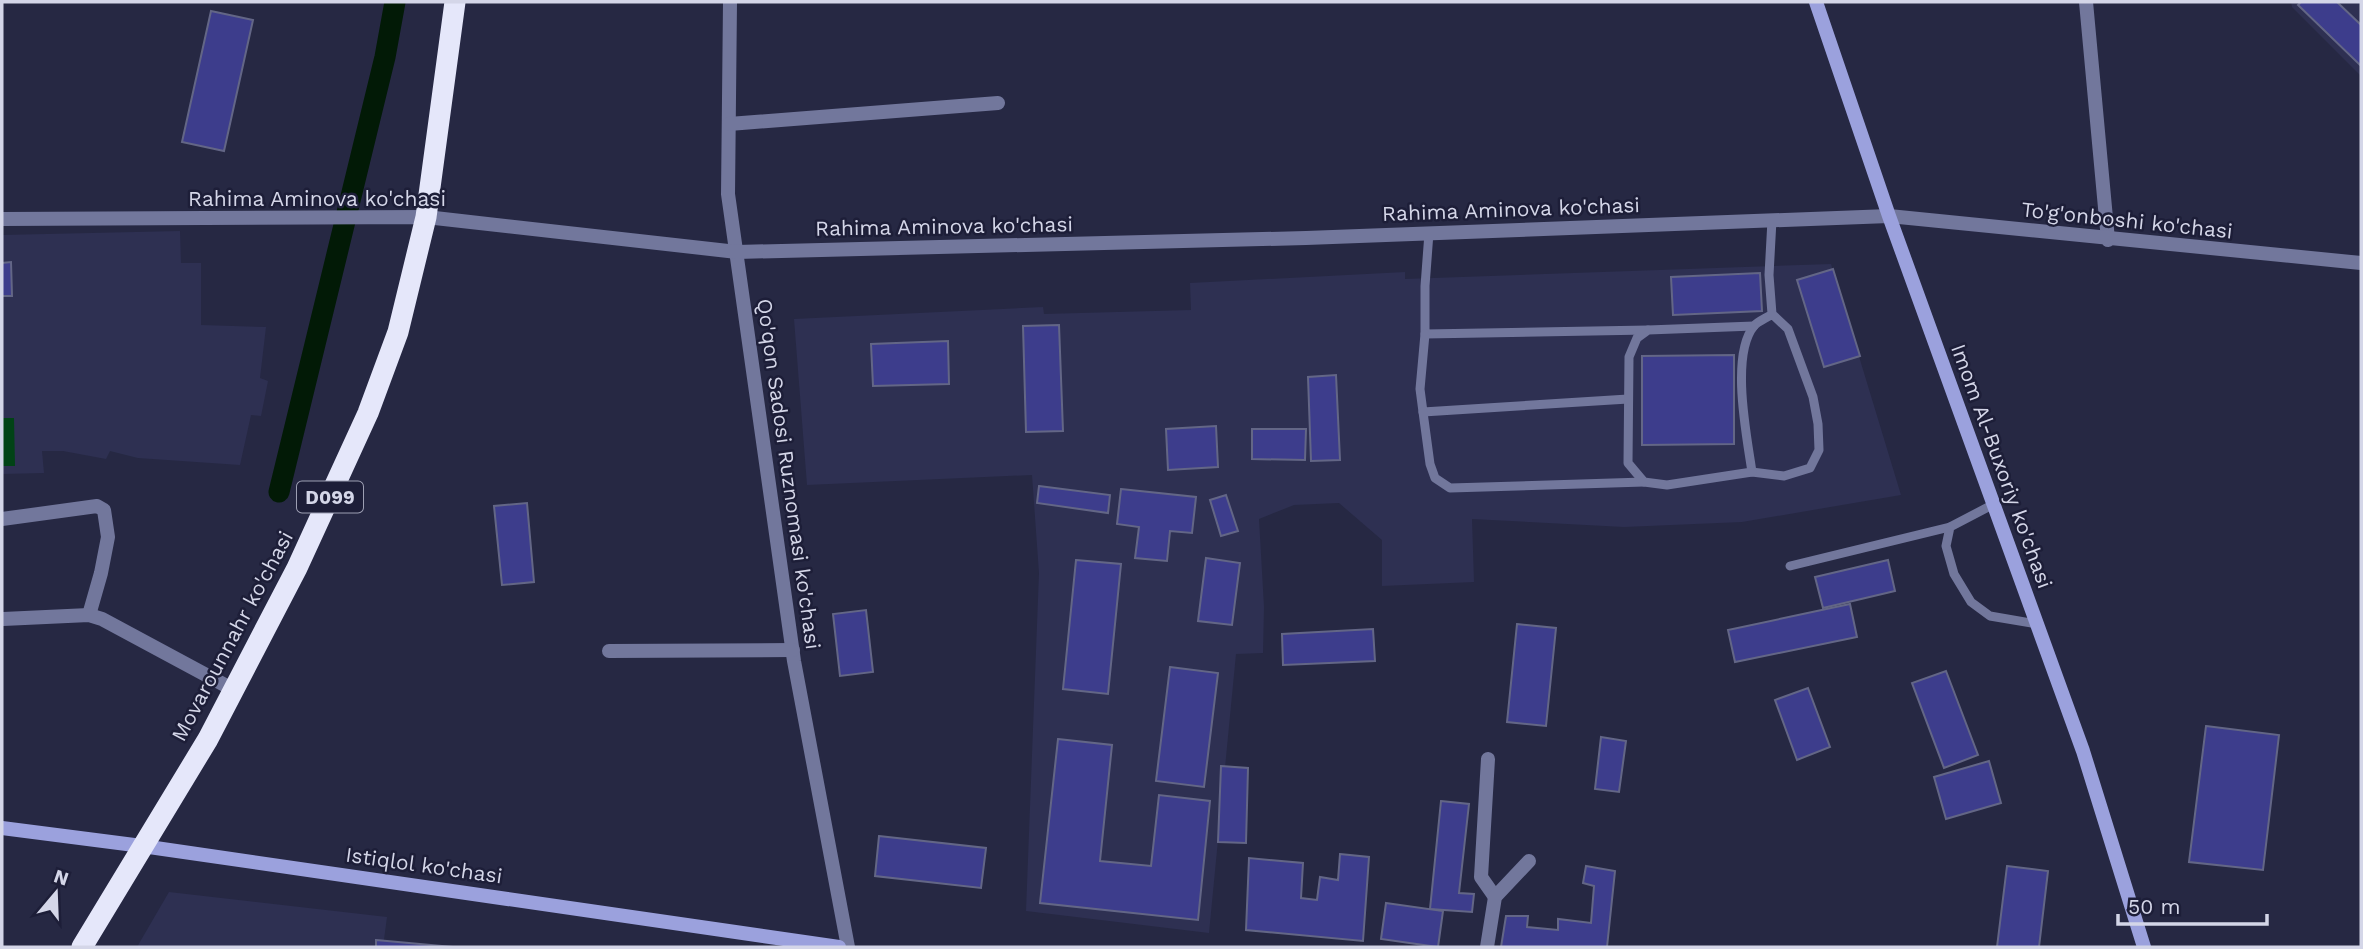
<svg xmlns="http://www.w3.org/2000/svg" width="2363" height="949" viewBox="0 0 2363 949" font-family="'Work Sans',sans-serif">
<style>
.built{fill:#2e3052}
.green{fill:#014316}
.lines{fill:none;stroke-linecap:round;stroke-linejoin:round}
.canal{stroke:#021a06;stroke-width:21}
.building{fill:#3d3d8c;stroke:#636686;stroke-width:2}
.lane{stroke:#72779c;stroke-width:9}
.street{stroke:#72779c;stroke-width:14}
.secondary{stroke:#9ba1dd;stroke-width:14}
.highway{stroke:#e5e7fa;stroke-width:21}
.labels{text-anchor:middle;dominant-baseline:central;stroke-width:5;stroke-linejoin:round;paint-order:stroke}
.shield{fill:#1d1e38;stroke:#9d9fb3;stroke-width:2}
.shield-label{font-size:19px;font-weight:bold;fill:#d4d6e8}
.street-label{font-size:21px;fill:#d4d6e8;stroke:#1d1e38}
</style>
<rect width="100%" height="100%" fill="#262843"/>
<g class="built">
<polygon points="2291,2 2361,2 2361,76 2292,7"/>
<polygon points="180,231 181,263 201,263 201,325 266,327 260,378 268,381 261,416 251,415 240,465 138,458 110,451 106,459 63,451 42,451 44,473 2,474 2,235"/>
<polygon points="1831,264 1901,495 1742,522 1624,527 1472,519 1474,582 1382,586 1382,540 1339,503 1294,505 1259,519 1264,607 1263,653 1236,654 1209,933 1026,911 1039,573 1032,475 807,485 794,319 1043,307 1044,314 1191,310 1190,283 1405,272 1405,279"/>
<polygon points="169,892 387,917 383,947 137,947"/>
</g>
<polygon class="green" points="2,418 14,418 15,466 2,466"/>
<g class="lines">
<polyline class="canal" points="279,492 385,57 395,2"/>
</g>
<g class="building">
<polygon points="2301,2 2337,2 2361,25 2361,66 2298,5"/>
<polygon points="211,11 253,20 224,151 182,142"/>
<polygon points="11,262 12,296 2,296 2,263"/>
<polygon points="1833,269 1860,356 1824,367 1797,280"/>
<polygon points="1760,273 1762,311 1673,315 1671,277"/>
<polygon points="1059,325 1063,431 1026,432 1023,326"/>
<polygon points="948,341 949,384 873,386 871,344"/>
<polygon points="1734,355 1734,444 1642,445 1642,356"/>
<polygon points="1336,375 1340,460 1311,461 1308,377"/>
<polygon points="1216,426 1218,467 1168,470 1166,429"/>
<polygon points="1252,429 1306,429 1305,460 1252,459"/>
<polygon points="1039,486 1110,495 1108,513 1037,503"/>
<polygon points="1121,489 1196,497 1192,533 1170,531 1167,561 1135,558 1139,527 1117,524"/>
<polygon points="1226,495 1238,531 1221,536 1210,500"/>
<polygon points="527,503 534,582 502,585 494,506"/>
<polygon points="1206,558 1240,563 1232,625 1198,621"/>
<polygon points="1076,560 1121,564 1108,694 1063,689"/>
<polygon points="1888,560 1895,591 1823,608 1815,577"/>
<polygon points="1850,604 1857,637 1735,662 1728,630"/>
<polygon points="866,610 873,672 840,676 833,614"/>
<polygon points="1517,624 1556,628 1546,726 1507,722"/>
<polygon points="1373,629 1375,661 1283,665 1282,634"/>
<polygon points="1170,667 1218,673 1204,787 1156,781"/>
<polygon points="1946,671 1978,755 1944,768 1912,683"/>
<polygon points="1808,688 1830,747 1797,760 1775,700"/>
<polygon points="2206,726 2279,735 2263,870 2189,862"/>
<polygon points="1601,737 1626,741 1619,792 1595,789"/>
<polygon points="1058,739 1112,745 1100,861 1151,866 1159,795 1210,801 1198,920 1040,903"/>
<polygon points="1989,761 2001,803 1946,819 1934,777"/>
<polygon points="1221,766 1248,768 1246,843 1218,842"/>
<polygon points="1441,801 1469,804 1459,893 1474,894 1472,912 1430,909"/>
<polygon points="879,836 986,848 981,888 875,876"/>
<polygon points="1340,854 1369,857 1363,941 1246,930 1249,858 1303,863 1301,898 1317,900 1320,877 1338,880"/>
<polygon points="1586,866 1615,871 1607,947 1501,947 1506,916 1528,916 1527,927 1558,930 1558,919 1591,923 1594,886 1583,883"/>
<polygon points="2007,866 2048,871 2039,947 1997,947"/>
<polygon points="1386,903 1443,911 1438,947 1381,939"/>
<polygon points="376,940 453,947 376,947"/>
</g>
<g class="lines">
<g class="lane">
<path d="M1772 220 1769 275 1772 314 1788 329 1813 397 1818 424 1819 450 1810 468 1784 476 1752 472C1747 437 1730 355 1754 326 1758 321 1767 318 1772 314"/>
<polyline points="1429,233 1425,286 1425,334 1648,330"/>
<polyline points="1425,334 1420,389 1423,412 1628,399"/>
<polyline points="1423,412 1430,464 1435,478 1450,488 1644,482"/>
<polyline points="1752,472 1667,485 1644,482 1628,463 1629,357 1637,338 1648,330 1754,326"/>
<polyline points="1994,504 1950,527 1946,546 1954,574 1971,602 1990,616 2037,624"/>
<polyline points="1790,566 1950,527"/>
</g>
<g class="street">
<polyline points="730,2 728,194 794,661 848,947"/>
<polyline points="2086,2 2108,240"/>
<polyline points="729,124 998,103"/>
<polyline points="2,219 426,217 737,252 1306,238 1889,216 2361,263"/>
<polyline points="2,519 97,506 104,510 108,537 101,573 89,615"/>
<polyline points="3,619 89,615 102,619 234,690"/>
<polyline points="609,651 793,650"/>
<polyline points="1488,759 1481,877 1495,897"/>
<polyline points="1487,947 1495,897 1529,861"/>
</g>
<g class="secondary">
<polyline points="1816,2 1889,216 2083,751 2144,947"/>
<polyline points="2,828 142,846 839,947"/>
</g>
<polyline class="highway" points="82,947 208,739 297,568 368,413 398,332 426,217 455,2"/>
</g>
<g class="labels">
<rect class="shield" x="297" y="481.5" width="66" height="31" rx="5"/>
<g class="shield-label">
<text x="330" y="497">D099</text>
</g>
<g class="street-label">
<text x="317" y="198">Rahima Aminova ko'chasi</text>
<text transform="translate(1511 209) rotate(-2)">Rahima Aminova ko'chasi</text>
<text transform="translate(2127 220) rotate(6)">To'g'onboshi ko'chasi</text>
<text transform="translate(944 226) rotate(-1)">Rahima Aminova ko'chasi</text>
<text transform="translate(2002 466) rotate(70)">Imom Al-Buxoriy ko'chasi</text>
<text transform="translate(789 474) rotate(82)">Qo'qon Sadosi Ruznomasi ko'chasi</text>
<text transform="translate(232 636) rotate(-62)">Movarounnahr ko'chasi</text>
<text transform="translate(424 865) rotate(8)">Istiqlol ko'chasi</text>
</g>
</g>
<rect width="2363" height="949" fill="none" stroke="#d4d6e8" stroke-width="7"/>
<g transform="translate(56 893) rotate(19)" stroke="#1d1e38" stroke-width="5" paint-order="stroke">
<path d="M0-5L12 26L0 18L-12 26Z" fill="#d4d6e8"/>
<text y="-10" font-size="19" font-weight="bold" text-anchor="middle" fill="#d4d6e8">N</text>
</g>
<path d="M2118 914v10h149v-10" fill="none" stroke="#d4d6e8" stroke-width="3.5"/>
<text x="2128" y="914" font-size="21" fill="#d4d6e8" stroke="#1d1e38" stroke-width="5" paint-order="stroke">50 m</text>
</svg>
